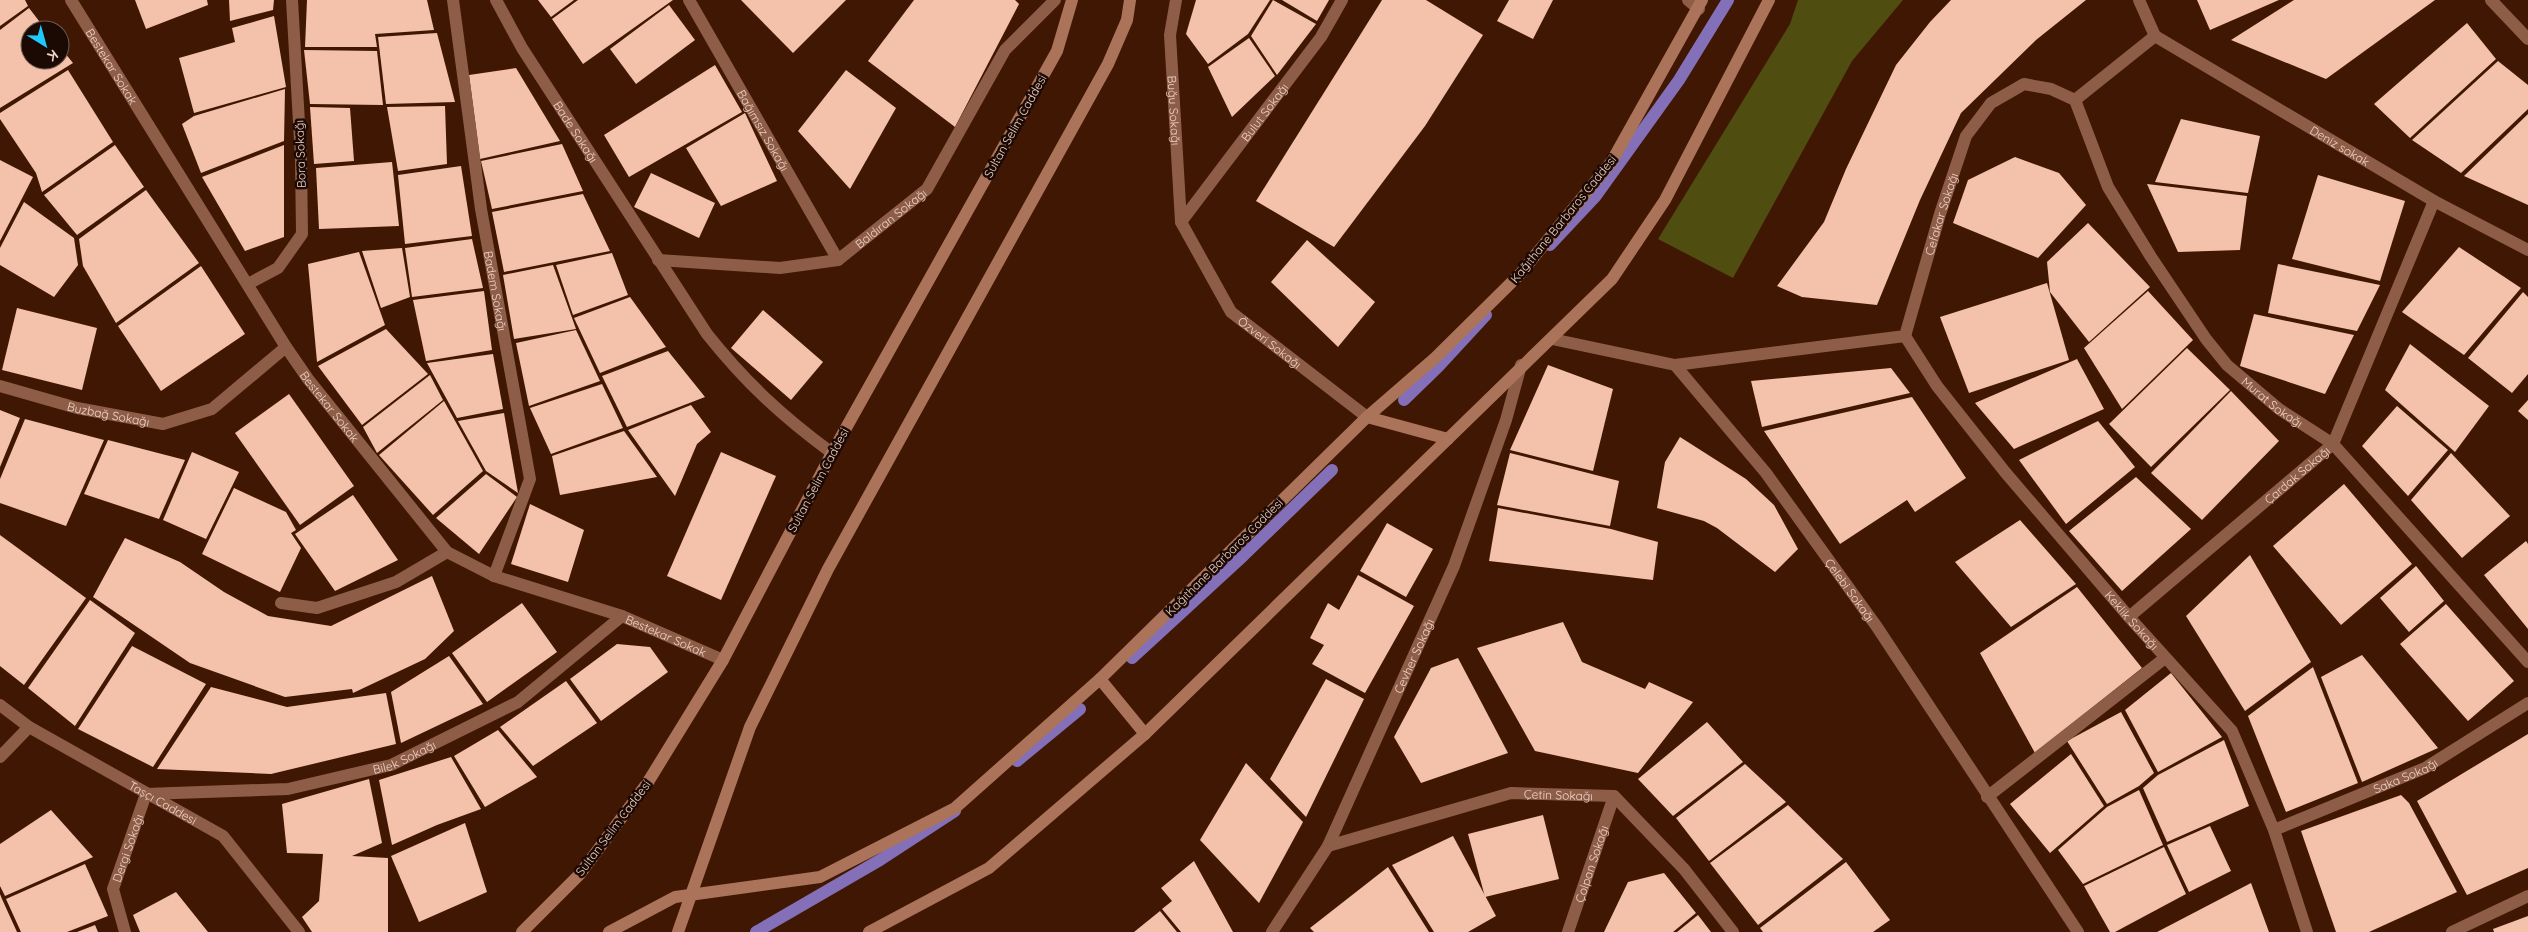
<svg xmlns="http://www.w3.org/2000/svg" width="2528" height="932" viewBox="0 0 2528 932" font-family="Quicksand,sans-serif">
<style>
.green{fill:#504d11}
.lines{fill:none;stroke-linecap:round;stroke-linejoin:round}
.stream{stroke:#8470b8;stroke-width:12}
.building{fill:#f4c2ab}
.minor{stroke:#8d5d47;stroke-width:12}
.tertiary{stroke:#8d5d47;stroke-width:12}
.secondary{stroke:#ab7359;stroke-width:12}
.labels{text-anchor:middle;dominant-baseline:central;stroke-width:5;stroke-linejoin:round;paint-order:stroke}
.street-label{font-size:12px;fill:#eed2c6;stroke:#1b0903}
</style>
<rect width="100%" height="100%" fill="#401702"/>
<polygon class="green" points="1798,0 1903,0 1852,61 1733,278 1658,239 1790,24"/>
<g class="lines">
<g class="stream">
<polyline points="1550,245 1595,197 1679,80 1728,0"/>
<polyline points="1404,400 1438,367 1486,315"/>
<polyline points="1132,658 1243,556 1332,470"/>
<polyline points="1017,761 1080,709"/>
<polyline points="756,932 880,860 955,811"/>
</g>
</g>
<g class="building">
<polygon points="0,0 25,0 28,6 0,26"/>
<polygon points="135,0 207,0 208,5 146,29"/>
<polygon points="229,0 274,0 273,10 230,21"/>
<polygon points="307,0 427,0 434,30 375,34 377,47 305,47"/>
<polygon points="538,0 574,0 551,17"/>
<polygon points="578,0 673,0 583,64 552,19"/>
<polygon points="741,0 846,0 793,53"/>
<polygon points="914,0 1015,0 1019,4 955,127 868,61"/>
<polygon points="1196,0 1270,0 1248,34 1208,64 1186,34"/>
<polygon points="1273,0 1316,24 1277,75 1251,36"/>
<polygon points="1282,0 1329,0 1317,21"/>
<polygon points="1382,0 1426,0 1483,35 1425,126 1334,247 1256,201"/>
<polygon points="1509,0 1553,0 1533,39 1497,21"/>
<polygon points="1951,0 2086,0 2036,40 1961,113 1920,200 1877,305 1802,297 1777,286 1824,222 1846,169 1896,65 1930,22"/>
<polygon points="2197,0 2279,0 2210,30"/>
<polygon points="2294,0 2435,0 2326,79 2231,40"/>
<polygon points="669,5 695,40 636,84 610,49"/>
<polygon points="29,8 46,30 30,30 30,60 60,60 60,47 73,63 0,108 0,30"/>
<polygon points="274,16 286,87 194,113 179,58 235,42 232,28"/>
<polygon points="2467,23 2496,59 2410,138 2374,104"/>
<polygon points="437,33 455,102 386,104 378,37"/>
<polygon points="1249,38 1275,76 1232,117 1208,67"/>
<polygon points="304,50 377,51 383,105 310,104"/>
<polygon points="2498,61 2528,85 2528,109 2461,173 2412,140"/>
<polygon points="715,65 742,112 629,177 604,135"/>
<polygon points="516,68 560,141 480,159 469,75"/>
<polygon points="68,70 113,142 42,192 36,173 0,119 0,113"/>
<polygon points="846,70 896,108 850,189 798,131"/>
<polygon points="285,89 284,141 201,173 182,124 194,116"/>
<polygon points="445,106 447,164 398,171 387,107"/>
<polygon points="310,107 350,108 354,161 314,164"/>
<polygon points="745,113 777,181 721,206 686,148"/>
<polygon points="2528,114 2528,205 2464,176"/>
<polygon points="2181,119 2260,136 2248,193 2155,182"/>
<polygon points="562,144 583,191 492,209 481,161"/>
<polygon points="115,145 144,187 77,235 44,195"/>
<polygon points="284,145 284,237 245,251 202,177"/>
<polygon points="2015,157 2059,173 2086,205 2038,258 1953,223 1968,180"/>
<polygon points="0,160 33,177 0,241"/>
<polygon points="392,162 399,226 319,229 316,168"/>
<polygon points="461,166 472,236 405,244 398,175"/>
<polygon points="651,173 715,203 699,238 634,207"/>
<polygon points="2318,175 2405,201 2380,281 2292,259"/>
<polygon points="2147,184 2247,196 2240,250 2178,252"/>
<polygon points="146,190 199,263 116,323 83,266 79,239"/>
<polygon points="583,194 610,251 504,272 492,212"/>
<polygon points="24,202 74,238 78,265 54,297 0,265 0,248"/>
<polygon points="2088,223 2150,287 2089,342 2050,292 2047,262"/>
<polygon points="472,239 483,288 412,297 405,248"/>
<polygon points="1307,240 1375,302 1338,347 1271,282"/>
<polygon points="2459,247 2521,288 2464,355 2402,312"/>
<polygon points="402,248 410,297 381,308 362,251"/>
<polygon points="359,252 385,325 317,362 308,264"/>
<polygon points="612,253 628,295 573,315 556,265"/>
<polygon points="2278,264 2380,285 2357,331 2268,313"/>
<polygon points="553,265 576,329 514,339 503,275"/>
<polygon points="201,266 245,334 161,391 118,326"/>
<polygon points="2047,283 2069,360 1969,393 1940,317"/>
<polygon points="484,291 492,350 426,361 413,300"/>
<polygon points="2148,291 2193,340 2122,409 2084,348"/>
<polygon points="2523,292 2528,297 2528,374 2512,393 2468,358"/>
<polygon points="630,297 666,347 600,373 574,318"/>
<polygon points="17,308 97,328 82,390 2,370"/>
<polygon points="763,310 823,362 791,400 731,348"/>
<polygon points="2254,314 2354,335 2325,394 2240,366"/>
<polygon points="386,329 428,374 362,425 318,366"/>
<polygon points="576,330 600,381 529,406 516,343"/>
<polygon points="2410,344 2489,406 2455,452 2385,390"/>
<polygon points="2187,348 2230,390 2151,467 2109,424"/>
<polygon points="668,351 705,397 627,427 602,376"/>
<polygon points="493,354 503,409 457,418 427,363"/>
<polygon points="2077,359 2104,409 2014,449 1975,403"/>
<polygon points="1548,365 1613,389 1593,471 1510,450"/>
<polygon points="1891,368 1910,393 1762,427 1751,381"/>
<polygon points="430,375 443,400 377,453 363,427"/>
<polygon points="602,384 623,428 551,454 530,408"/>
<polygon points="2231,391 2279,441 2202,520 2151,473"/>
<polygon points="289,394 354,486 300,525 235,433"/>
<polygon points="1912,397 1966,478 1915,512 1907,500 1840,544 1764,431"/>
<polygon points="2528,400 2528,420 2518,411"/>
<polygon points="444,401 483,471 433,515 379,455"/>
<polygon points="691,405 711,432 697,444 675,496 628,430"/>
<polygon points="2397,406 2448,450 2408,496 2362,446"/>
<polygon points="0,410 20,418 0,467"/>
<polygon points="504,413 518,493 486,471 458,421"/>
<polygon points="25,419 104,440 66,526 0,503 0,479"/>
<polygon points="2098,421 2135,467 2066,524 2019,460"/>
<polygon points="624,431 657,477 560,495 552,456"/>
<polygon points="1680,437 1746,479 1774,505 1798,549 1775,572 1717,528 1704,521 1657,508 1665,462"/>
<polygon points="108,440 185,460 159,519 84,494"/>
<polygon points="192,452 239,472 206,539 163,520"/>
<polygon points="721,452 776,476 721,600 667,576"/>
<polygon points="1510,453 1619,481 1610,526 1497,505"/>
<polygon points="2451,453 2510,516 2462,558 2411,500"/>
<polygon points="486,474 517,497 479,554 436,518"/>
<polygon points="2136,477 2191,529 2122,591 2069,531"/>
<polygon points="2344,484 2412,564 2341,625 2273,546"/>
<polygon points="234,488 286,512 296,530 291,533 301,548 280,592 202,554"/>
<polygon points="353,495 398,560 335,591 295,534"/>
<polygon points="530,504 584,530 568,582 511,564"/>
<polygon points="1498,508 1611,529 1658,542 1653,580 1489,561"/>
<polygon points="2020,520 2076,584 2011,627 1955,562"/>
<polygon points="1387,523 1433,549 1406,597 1360,571"/>
<polygon points="0,535 86,598 24,685 0,666"/>
<polygon points="125,538 180,562 224,592 268,616 331,626 432,576 454,631 425,659 353,693 352,689 285,697 190,663 93,597"/>
<polygon points="2526,541 2528,544 2528,629 2484,575"/>
<polygon points="2250,555 2311,662 2245,711 2186,616"/>
<polygon points="2416,566 2444,601 2409,632 2380,598"/>
<polygon points="1358,575 1414,606 1365,693 1312,664 1324,645 1310,638 1328,603 1339,610"/>
<polygon points="2077,587 2142,668 2035,753 1980,653"/>
<polygon points="90,600 135,633 75,726 28,688"/>
<polygon points="522,603 557,652 487,702 452,653"/>
<polygon points="2446,604 2514,681 2468,721 2400,644"/>
<polygon points="1563,622 1582,662 1645,689 1649,682 1693,702 1638,773 1535,751 1477,648"/>
<polygon points="617,644 650,647 668,672 601,721 570,679"/>
<polygon points="132,646 206,684 153,767 78,729"/>
<polygon points="2362,655 2438,748 2362,782 2321,677"/>
<polygon points="449,656 483,704 401,743 391,692"/>
<polygon points="1458,658 1508,753 1421,783 1394,737 1431,668"/>
<polygon points="2313,667 2358,783 2286,812 2248,716"/>
<polygon points="2171,673 2222,737 2158,772 2125,710"/>
<polygon points="1326,679 1364,699 1306,817 1270,779"/>
<polygon points="566,681 597,723 533,766 500,727"/>
<polygon points="211,687 287,707 386,693 396,744 271,774 157,769"/>
<polygon points="2121,712 2154,773 2139,786 2107,804 2067,741"/>
<polygon points="1707,722 1743,762 1673,816 1638,779"/>
<polygon points="498,730 537,777 485,807 454,756"/>
<polygon points="2528,734 2528,868 2467,895 2417,801"/>
<polygon points="2224,740 2249,806 2167,842 2143,788 2158,775"/>
<polygon points="2071,754 2104,806 2050,853 2010,804"/>
<polygon points="451,757 481,809 437,825 392,845 379,780"/>
<polygon points="1246,763 1303,822 1259,903 1200,840"/>
<polygon points="1745,764 1786,802 1709,861 1676,818"/>
<polygon points="369,779 382,843 352,856 388,858 388,932 312,932 302,917 319,901 323,854 287,853 282,804"/>
<polygon points="2139,790 2163,845 2083,884 2058,850 2107,807"/>
<polygon points="2401,795 2409,803 2457,892 2369,932 2336,932 2301,831"/>
<polygon points="1788,805 1843,859 1758,925 1710,863"/>
<polygon points="51,810 93,857 5,896 0,886 0,844"/>
<polygon points="1543,815 1559,879 1485,897 1468,834"/>
<polygon points="465,823 487,892 419,922 391,856"/>
<polygon points="2210,826 2231,871 2189,892 2167,845"/>
<polygon points="1453,836 1496,916 1468,932 1434,932 1392,865"/>
<polygon points="2164,847 2186,894 2115,932 2110,932 2084,886"/>
<polygon points="1194,861 1233,932 1181,932 1162,909 1172,901 1161,888"/>
<polygon points="1846,862 1890,920 1873,932 1763,932 1760,928"/>
<polygon points="85,864 108,916 67,932 21,932 6,899"/>
<polygon points="1388,867 1429,932 1314,932 1310,928"/>
<polygon points="1664,873 1696,913 1673,932 1604,932 1628,882"/>
<polygon points="2251,883 2269,932 2157,932"/>
<polygon points="176,892 208,932 140,932 133,915"/>
<polygon points="0,894 2,899 17,932 0,932"/>
<polygon points="1160,911 1177,932 1134,932"/>
<polygon points="1698,915 1711,932 1677,932"/>
<polygon points="2528,916 2528,932 2494,932 2493,929"/>
<polygon points="95,925 98,932 77,932"/>
</g>
<g class="lines">
<g class="minor">
<path id="s1" d="M71 0 286 347 308 379 447 552 494 576 622 616 723 660"/>
<path id="s2" d="M453 0 481 209 530 479 494 576"/>
<path id="s3" d="M496 0 522 48 707 334C746 383 782 416 832 453"/>
<path id="s4" d="M689 0 838 260"/>
<path id="s5" d="M1176 0 1170 35 1181 222 1231 312 1367 417"/>
<polyline points="1688,0 1699,9"/>
<polyline points="2139,0 2155,36"/>
<polyline points="2491,0 2528,39"/>
<path id="s6" d="M2155 36 2434 201 2528 250"/>
<path id="s7" d="M2075 100 2108 187 2151 257 2206 339 2227 365 2279 409 2333 444 2528 662"/>
<path id="s8" d="M1181 222 1321 37 1342 0"/>
<path id="s9" d="M658 260 780 268 838 260 927 189 1005 50 1055 0"/>
<polyline points="248,284 278,268 302,234 301,158 292,0"/>
<path id="s10" d="M1905 336 1937 386 2005 472 2129 617 2232 731 2274 830 2307 932"/>
<path id="s11" d="M1552 339 1675 365 1766 473 1877 627 2078 932"/>
<path id="s12" d="M1675 365 1905 336 1940 214 1966 136 1991 103 2024 84 2051 89 2075 100 2155 36"/>
<path id="s13" d="M0 386 77 408 163 424 212 409 286 347"/>
<polyline points="281,603 317,608 396,582 447,552"/>
<path id="s14" d="M2129 617 2333 444 2434 201"/>
<polyline points="0,757 29,727"/>
<polyline points="1987,797 2165,658"/>
<path id="s15" d="M2274 830 2425 768 2528 703"/>
<path id="s16" d="M1328 846 1511 793 1614 796 1684 869 1733 932"/>
<path id="s17" d="M125 932 113 889 146 794 288 789 391 765 518 702 622 616"/>
<path id="s18" d="M1272 932 1328 846 1454 566 1506 420 1521 365"/>
<path id="s19" d="M1568 932 1614 796"/>
<polyline points="2452,932 2528,896"/>
</g>
<path class="tertiary" id="s20" d="M0 705 29 727 223 836 299 932"/>
<g class="secondary">
<polyline points="1367,417 1448,439"/>
<polyline points="1100,679 1145,734"/>
<polyline points="522,932 580,874 648,782 723,660 832,453 1057,51 1072,0"/>
<polyline points="609,932 675,897 820,877 955,808 1100,679 1367,417 1435,358 1520,274 1612,161 1702,0"/>
<polyline points="678,932 750,727 828,569 1108,64 1127,20 1130,0"/>
<polyline points="869,932 989,868 1145,734 1612,279 1665,200 1769,0"/>
</g>
</g>
<g class="labels">
<g class="street-label">
<text stroke="none"><textPath href="#s1" startOffset="78">Bestekar Sokak</textPath></text>
<text stroke="none"><textPath href="#s5" startOffset="111">Buğu Sokağı</textPath></text>
<text stroke="none"><textPath href="#s8" startOffset="138">Bulut Sokağı</textPath></text>
<text transform="translate(1015 126) rotate(-61)">Sultan Selim Caddesi</text>
<text stroke="none"><textPath href="#s4" startOffset="150">Bağımsız Sokağı</textPath></text>
<text stroke="none"><textPath href="#s3" startOffset="154">Bade Sokağı</textPath></text>
<text stroke="none"><textPath href="#s6" startOffset="215">Deniz sokak</textPath></text>
<text transform="translate(300 154) rotate(-92)">Bora Sokağı</text>
<text stroke="none"><textPath href="#s12" startOffset="359">Cefakar Sokağı</textPath></text>
<text stroke="none"><textPath href="#s9" startOffset="248">Baldıran Sokağı</textPath></text>
<text transform="translate(1563 219) rotate(-51)">Kağıthane Barbaros Caddesi</text>
<text stroke="none"><textPath href="#s2" startOffset="294">Badem Sokağı</textPath></text>
<text stroke="none"><textPath href="#s5" startOffset="375">Özveri Sokağı</textPath></text>
<text stroke="none"><textPath href="#s7" startOffset="366">Murat Sokağı</textPath></text>
<text stroke="none"><textPath href="#s1" startOffset="482">Bestekar Sokak</textPath></text>
<text stroke="none"><textPath href="#s13" startOffset="112">Buzbağ Sokağı</textPath></text>
<text stroke="none"><textPath href="#s14" startOffset="220">Çardak Sokağı</textPath></text>
<text transform="translate(818 480) rotate(-62)">Sultan Selim Caddesi</text>
<text transform="translate(1224 557) rotate(-45)">Kağıthane Barbaros Caddesi</text>
<text stroke="none"><textPath href="#s11" startOffset="411">Çelebi Sokağı</textPath></text>
<text stroke="none"><textPath href="#s10" startOffset="364">Keklik Sokağı</textPath></text>
<text stroke="none"><textPath href="#s1" startOffset="904">Bestekar Sokak</textPath></text>
<text stroke="none"><textPath href="#s18" startOffset="311">Cevher Sokağı</textPath></text>
<text stroke="none"><textPath href="#s17" startOffset="408">Bilek Sokağı</textPath></text>
<text stroke="none"><textPath href="#s15" startOffset="142">Saka Sokağı</textPath></text>
<text stroke="none"><textPath href="#s16" startOffset="238">Çetin Sokağı</textPath></text>
<text stroke="none"><textPath href="#s20" startOffset="190">Taşçı Caddesi</textPath></text>
<text transform="translate(613 828) rotate(-53)">Sultan Selim Caddesi</text>
<text stroke="none"><textPath href="#s17" startOffset="88">Dergi Sokağı</textPath></text>
<text stroke="none"><textPath href="#s19" startOffset="72">Çolpan Sokağı</textPath></text>
</g>
</g>
<g transform="translate(45 45) rotate(143)"><circle r="24" fill="#1b0903" stroke="#6f5951"/>
<path d="M0-4L9 19L0 12L-9 19Z" fill="#1ec9fd"/>
<text y="-8" font-size="14" font-weight="bold" text-anchor="middle" fill="#eed2c6">K</text>
</g>
</svg>
